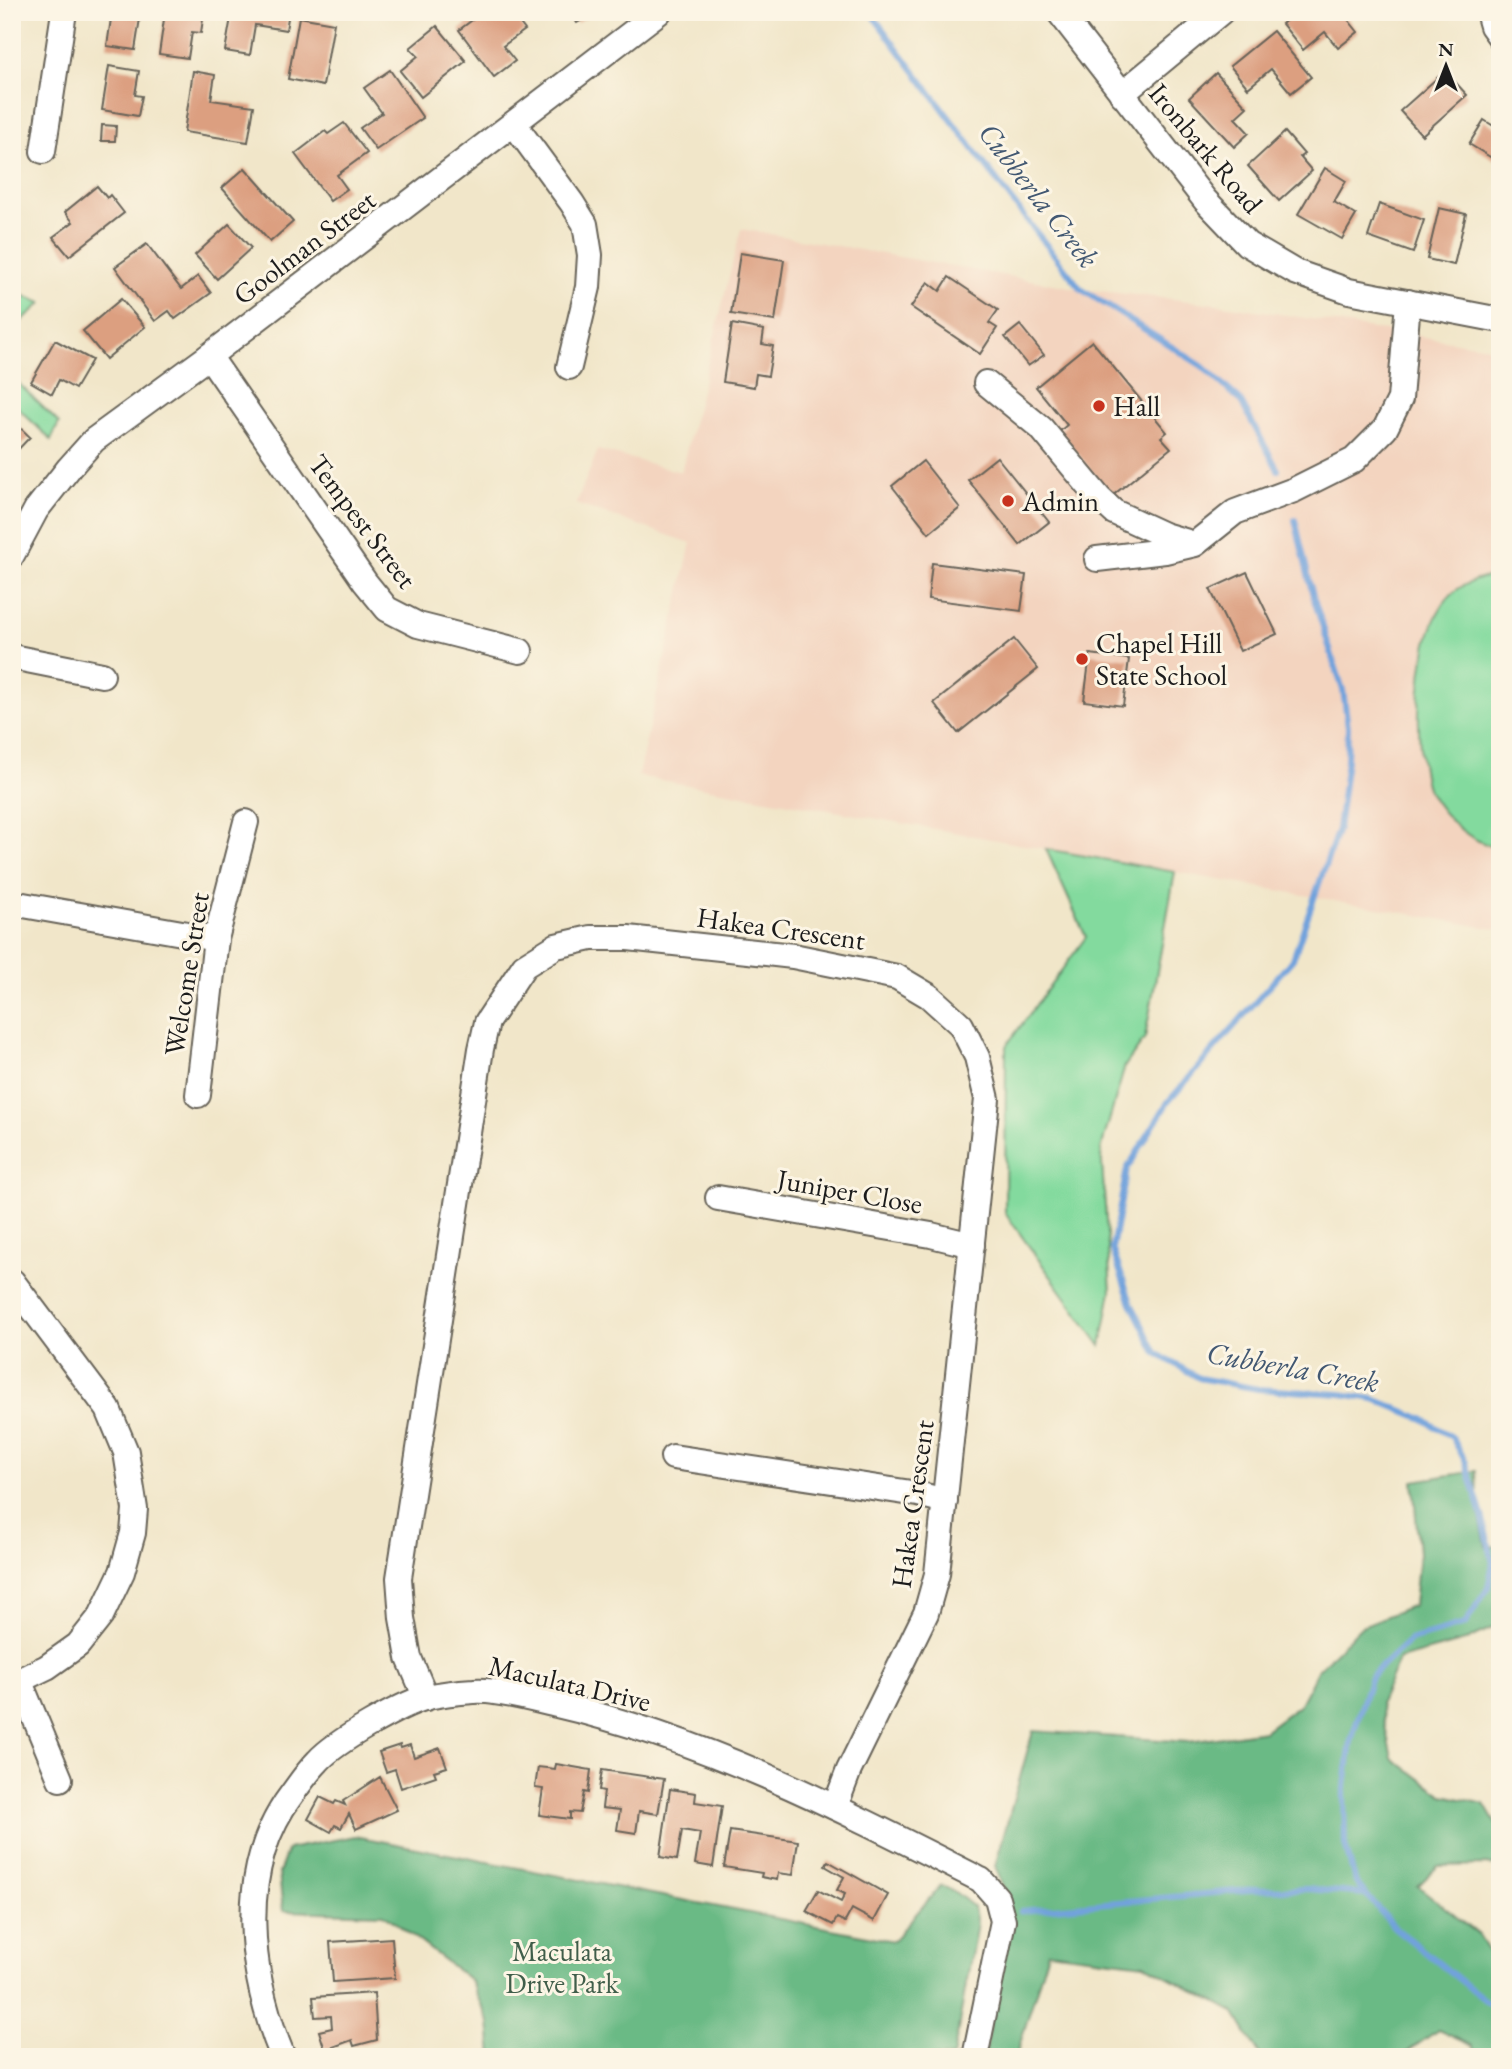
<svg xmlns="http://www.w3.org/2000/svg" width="1512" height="2069" viewBox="0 0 1512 2069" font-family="'EB Garamond',serif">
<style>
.built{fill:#f3d4bf}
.green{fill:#83da9e;stroke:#507b5d;stroke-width:2}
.forest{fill:#6aba85;stroke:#436b50;stroke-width:2}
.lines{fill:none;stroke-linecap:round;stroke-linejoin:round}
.stream{stroke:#71a2dc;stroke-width:6}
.building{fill:#dc9f80}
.minor-casing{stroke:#676359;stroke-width:28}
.minor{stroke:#fff;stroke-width:24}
.poi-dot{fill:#c8321e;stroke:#fcf5e5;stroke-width:2.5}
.labels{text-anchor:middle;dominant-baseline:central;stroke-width:6;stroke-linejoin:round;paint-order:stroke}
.street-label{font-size:28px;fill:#1c1c1c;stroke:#fcf5e5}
.poi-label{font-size:28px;fill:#1c1c1c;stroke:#fcf5e5;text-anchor:start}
.park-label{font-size:28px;fill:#405e4a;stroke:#fcf5e5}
.water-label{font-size:30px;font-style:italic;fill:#425872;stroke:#fcf5e5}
</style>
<rect width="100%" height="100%" fill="#fcf5e5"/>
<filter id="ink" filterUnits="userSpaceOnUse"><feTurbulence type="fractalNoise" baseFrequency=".0143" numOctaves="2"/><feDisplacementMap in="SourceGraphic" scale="14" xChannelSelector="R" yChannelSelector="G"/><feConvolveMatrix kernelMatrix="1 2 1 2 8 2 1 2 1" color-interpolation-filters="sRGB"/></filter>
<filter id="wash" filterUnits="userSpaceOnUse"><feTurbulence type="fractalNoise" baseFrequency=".00686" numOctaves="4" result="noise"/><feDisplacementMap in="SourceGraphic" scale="28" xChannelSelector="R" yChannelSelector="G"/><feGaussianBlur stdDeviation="1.57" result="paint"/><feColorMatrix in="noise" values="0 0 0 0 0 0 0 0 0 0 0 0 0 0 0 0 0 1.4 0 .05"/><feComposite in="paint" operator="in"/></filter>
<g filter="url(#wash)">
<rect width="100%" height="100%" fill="#f1e6c9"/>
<polygon class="built" points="741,229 1081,289 1217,304 1500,349 1500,930 638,776 691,543 576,504 598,450 681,472"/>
<g class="green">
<polygon points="12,291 42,303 12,329"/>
<polygon points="12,377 59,423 51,440 12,402"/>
<path d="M1500 574V849C1468 841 1444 818 1428 790 1424 783 1424 772 1422 764 1415 720 1417 622 1455 591 1467 582 1485 576 1500 574Z"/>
<polygon points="1046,849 1175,872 1145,1038 1125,1066 1101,1149 1111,1291 1101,1346 1005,1213 1006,1046 1086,937"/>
</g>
<g class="forest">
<polygon points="1476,1471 1477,1502 1486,1547 1500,1546 1500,1624 1465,1641 1399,1659 1380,1703 1392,1758 1443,1795 1484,1804 1500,1831 1500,1867 1491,1865 1438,1866 1418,1886 1479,1935 1499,1970 1500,2057 1475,2057 1473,2046 1438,2030 1400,2057 1261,2057 1234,2012 1144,1964 1048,1952 1016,2057 985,2057 1008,1899 995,1866 1033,1731 1189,1742 1264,1731 1300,1704 1318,1669 1362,1626 1414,1605 1419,1553 1413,1481"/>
<polygon points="355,1836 893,1941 941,1885 955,1892 974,1907 977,1924 953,2057 492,2057 489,2022 470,1980 384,1914 283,1911 279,1873 288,1849"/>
</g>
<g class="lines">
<g class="stream">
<polyline points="870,12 1019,210 1081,289 1202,366 1240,400 1278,470"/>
<polyline points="1295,520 1313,596 1343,690 1348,727 1347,760 1338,829 1293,959 1168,1102 1127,1169 1112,1248 1131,1303 1156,1353 1199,1378 1258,1389 1341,1394 1374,1399 1423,1419 1452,1437 1465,1460 1482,1516 1493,1563 1488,1588 1465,1624 1410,1640 1371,1676 1351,1741 1344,1794 1345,1845 1356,1883 1395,1928 1500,2012"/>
<polyline points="1021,1911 1247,1890 1308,1889 1365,1894"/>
</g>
</g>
<g id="blocks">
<g class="building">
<polygon points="112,12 141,12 135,50 107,46"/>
<polygon points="165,12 204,12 201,33 192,32 188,58 159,54"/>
<polygon points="232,12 289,12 286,30 255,25 250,55 225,51"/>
<polygon points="483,12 511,12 525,30 503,46 515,61 494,77 459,30"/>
<polygon points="570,12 596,12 577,23"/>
<polygon points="1296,12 1342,12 1358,32 1338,48 1325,32 1303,50 1282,24"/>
<polygon points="299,17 334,23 323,86 288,79"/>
<polygon points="437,26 466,61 421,97 400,71 418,56 410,48"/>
<polygon points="1273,31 1311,77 1291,93 1271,69 1248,88 1230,66"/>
<polygon points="12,43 18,44 14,68 12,68"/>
<polygon points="109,66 139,71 135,95 142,96 138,116 102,110"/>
<polygon points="390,70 423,118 376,150 360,128 382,113 364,88"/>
<polygon points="193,71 215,75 211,100 254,106 248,142 184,132"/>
<polygon points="1445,71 1467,95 1422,135 1400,111"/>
<polygon points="1216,73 1247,107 1235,118 1249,133 1234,147 1189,98"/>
<polygon points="1484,120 1500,130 1500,163 1469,144"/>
<polygon points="344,123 367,153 337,175 347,189 330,201 295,154 325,131 328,134"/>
<polygon points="102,125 116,126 115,141 101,141"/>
<polygon points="1285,132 1304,154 1300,157 1312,171 1279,201 1248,166"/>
<polygon points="245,168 293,222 270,242 222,188"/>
<polygon points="1325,168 1346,181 1334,202 1356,215 1342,239 1298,214"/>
<polygon points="97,186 107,198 110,195 124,213 69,256 53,237 73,222 65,212"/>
<polygon points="1379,204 1424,220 1413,253 1368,237"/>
<polygon points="1439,208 1466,214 1454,265 1427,259"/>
<polygon points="229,224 251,248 217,279 195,255"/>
<polygon points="147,244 181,289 198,276 211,293 175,319 169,311 155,321 115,267"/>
<polygon points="740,253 784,260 775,321 731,314"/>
<polygon points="949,277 998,310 989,323 997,328 980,354 911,307 928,282 940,291"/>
<polygon points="121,299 145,327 106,359 83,331"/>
<polygon points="732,324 764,330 762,344 773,346 768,376 756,374 754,387 723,382"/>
<polygon points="1020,325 1044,355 1028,366 1005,337"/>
<polygon points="55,340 92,360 75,389 59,380 52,394 31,382"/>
<polygon points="1092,341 1167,432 1161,437 1171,448 1112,496 1060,431 1067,425 1036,387"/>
<polygon points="12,420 30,437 12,456"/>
<polygon points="997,457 1049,522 1020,545 968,480"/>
<polygon points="923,461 960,508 929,533 892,486"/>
<polygon points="932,563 1026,575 1021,611 928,599"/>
<polygon points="1247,572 1277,634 1240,651 1210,589"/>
<polygon points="1014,639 1038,669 958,733 934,703"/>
<polygon points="1090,654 1129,659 1123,706 1084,701"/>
<polygon points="400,1745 401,1748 410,1745 414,1757 440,1748 447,1767 434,1771 436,1776 401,1788 395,1769 386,1772 379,1752"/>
<polygon points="556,1764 591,1770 588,1793 584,1792 580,1813 570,1812 570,1819 539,1815 543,1789 535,1788 538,1767 555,1769"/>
<polygon points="602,1770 664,1779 658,1814 639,1811 636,1833 617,1830 620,1810 602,1808 604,1791 599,1790"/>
<polygon points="380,1777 397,1810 356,1829 349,1814 341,1828 335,1825 331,1832 308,1819 320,1797 334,1804 336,1801 345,1805 343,1801"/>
<polygon points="670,1789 696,1793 695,1802 722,1806 713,1867 695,1864 700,1833 682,1830 677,1860 660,1857"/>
<polygon points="730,1831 798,1841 793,1875 778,1873 777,1880 761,1877 762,1873 724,1867"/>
<polygon points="828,1861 888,1895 874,1921 852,1909 845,1922 837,1918 833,1925 806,1911 818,1890 841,1902 845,1894 837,1890 844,1877 825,1866"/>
<polygon points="392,1938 395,1978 333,1982 330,1942"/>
<polygon points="374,1993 377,2040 354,2046 352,2040 325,2050 319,2031 332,2028 331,2016 315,2017 313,1997"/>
</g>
</g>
</g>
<g filter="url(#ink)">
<use href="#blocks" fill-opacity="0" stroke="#676359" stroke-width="2"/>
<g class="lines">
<g class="minor-casing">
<g id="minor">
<polyline points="1059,12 1205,200 1247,244 1295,272 1349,291 1500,320"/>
<polyline points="1488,12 1492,26 1500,37"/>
<polyline points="1122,94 1221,12"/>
<polyline points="514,124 572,203 585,224 590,255 588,287 569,367"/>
<polyline points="43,151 64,12"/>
<polyline points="209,356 365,582 387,609 418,625 520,651"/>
<polyline points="986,383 1041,428 1099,498 1114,512 1164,535 1191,543"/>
<polyline points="12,555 36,510 69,468 94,440 209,356 659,12"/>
<polyline points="1097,559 1165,551 1195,544 1235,512 1294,490 1354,460 1385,429 1400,399 1408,302"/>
<polyline points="12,657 102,675"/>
<polyline points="12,903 216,939"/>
<polyline points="198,1095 216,939 246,822"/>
<polyline points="718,1198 931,1235 972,1245"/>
<polyline points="12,1281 108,1409 126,1452 135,1509 133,1533 122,1572 101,1616 78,1645 47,1667 12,1684"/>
<polyline points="673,1457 918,1494 945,1501"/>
<polyline points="20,1682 60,1779"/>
<polyline points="426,1698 409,1658 402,1618 399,1578 481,1049 487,1022 524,966 556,946 591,938 628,938 793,956 897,977 929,996 961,1025 977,1057 987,1099 937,1574 926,1613 849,1770 835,1807"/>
<path d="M283 2057C249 1975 235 1869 292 1794 300 1783 308 1771 318 1761 336 1741 400 1705 427 1697 441 1694 459 1692 474 1691 495 1689 535 1700 557 1705 706 1739 845 1811 981 1880L997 1898 1003 1921 975 2057"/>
</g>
</g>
<use href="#minor" class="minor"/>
</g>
</g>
<g class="poi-dot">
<circle cx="1099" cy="406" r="7"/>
<circle cx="1008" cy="501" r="7"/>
<circle cx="1082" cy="659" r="7"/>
</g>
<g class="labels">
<g class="street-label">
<text transform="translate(1206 148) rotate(50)">Ironbark Road</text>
<text transform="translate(304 247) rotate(-37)">Goolman Street</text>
<text transform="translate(363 521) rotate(53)">Tempest Street</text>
<text transform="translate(781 928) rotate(8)">Hakea Crescent</text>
<text transform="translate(186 974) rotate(-81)">Welcome Street</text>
<text transform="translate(850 1191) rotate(10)">Juniper Close</text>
<text transform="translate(912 1504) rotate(-82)">Hakea Crescent</text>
<text transform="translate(570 1683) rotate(13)">Maculata Drive</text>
</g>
<g class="poi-label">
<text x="1113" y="406">Hall</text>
<text x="1022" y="501">Admin</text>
<text x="1096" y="643">Chapel Hill<tspan x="1096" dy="32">State School</tspan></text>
</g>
<g class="park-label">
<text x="562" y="1951">Maculata<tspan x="562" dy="32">Drive Park</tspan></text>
</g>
<g class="water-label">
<text transform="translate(1039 195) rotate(52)">Cubberla Creek</text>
<text transform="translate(1293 1367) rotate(10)">Cubberla Creek</text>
</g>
</g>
<rect width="1512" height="2069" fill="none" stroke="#fcf5e5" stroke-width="42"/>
<g transform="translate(1446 66)" stroke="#fcf5e5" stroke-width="5" paint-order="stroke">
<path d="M0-5L12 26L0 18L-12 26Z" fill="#1c1c1c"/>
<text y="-10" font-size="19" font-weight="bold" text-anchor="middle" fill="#1c1c1c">N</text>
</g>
</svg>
